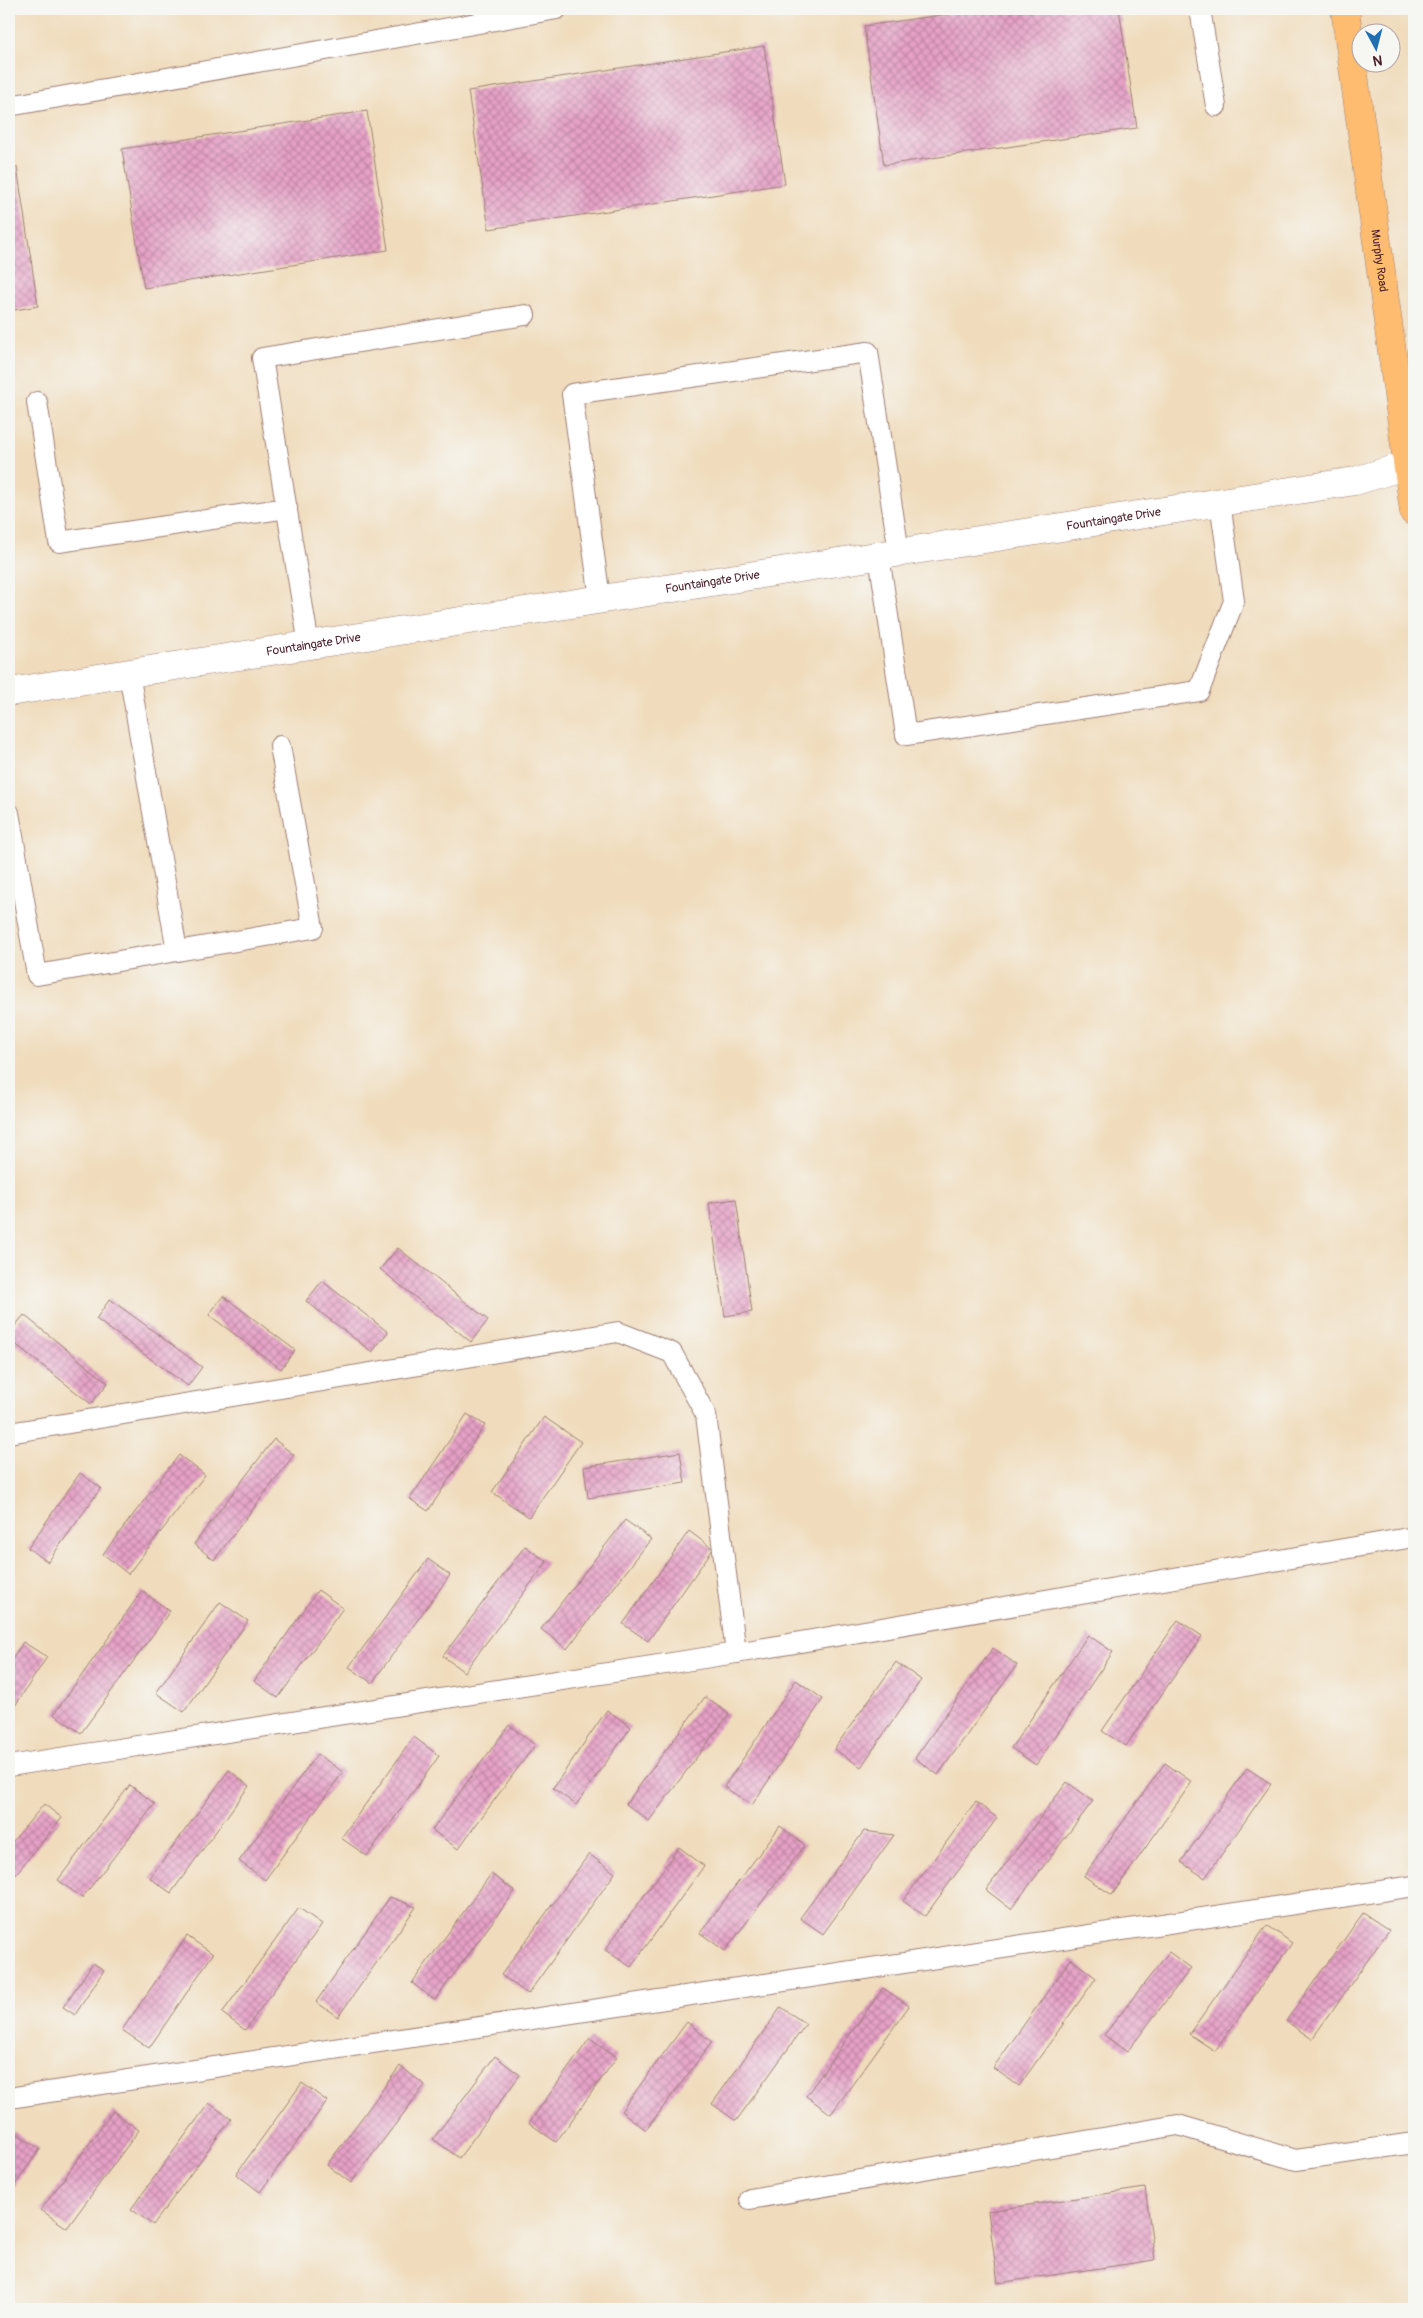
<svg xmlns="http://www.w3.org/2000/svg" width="1423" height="2318" viewBox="0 0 1423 2318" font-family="Pangolin,sans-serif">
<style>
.building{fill:url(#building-cross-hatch)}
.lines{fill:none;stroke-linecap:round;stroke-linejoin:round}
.lane-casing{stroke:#9d7e74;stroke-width:22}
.street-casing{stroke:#9d7e74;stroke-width:29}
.primary-casing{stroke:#9d7e74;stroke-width:29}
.lane{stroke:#fff;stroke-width:20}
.street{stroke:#fff;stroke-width:28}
.primary{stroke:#fdbc70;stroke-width:28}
.labels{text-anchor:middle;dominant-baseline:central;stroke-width:4.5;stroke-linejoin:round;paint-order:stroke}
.street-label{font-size:12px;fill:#4a1f2b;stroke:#f6f6f2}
</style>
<defs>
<pattern id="building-cross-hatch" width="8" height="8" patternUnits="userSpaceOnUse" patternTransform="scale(1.25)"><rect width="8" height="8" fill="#e6a1c7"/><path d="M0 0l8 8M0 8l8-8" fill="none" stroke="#bc83a2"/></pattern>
</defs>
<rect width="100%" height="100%" fill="#f6f6f2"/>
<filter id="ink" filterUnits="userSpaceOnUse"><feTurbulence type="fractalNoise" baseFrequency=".02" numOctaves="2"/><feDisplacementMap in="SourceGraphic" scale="10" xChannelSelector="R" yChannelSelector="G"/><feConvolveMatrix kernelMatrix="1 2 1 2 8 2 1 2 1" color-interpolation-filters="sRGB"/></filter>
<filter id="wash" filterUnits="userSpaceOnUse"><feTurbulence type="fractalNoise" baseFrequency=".0096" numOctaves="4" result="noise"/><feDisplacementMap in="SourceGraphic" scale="20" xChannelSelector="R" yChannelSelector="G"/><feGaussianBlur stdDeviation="1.12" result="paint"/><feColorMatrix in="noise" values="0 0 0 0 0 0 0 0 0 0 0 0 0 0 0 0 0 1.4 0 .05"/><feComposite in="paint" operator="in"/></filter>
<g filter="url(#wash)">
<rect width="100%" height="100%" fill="#f0dcbc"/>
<g id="blocks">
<g class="building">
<polygon points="983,9 1119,9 1137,128 884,165 864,26"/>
<polygon points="764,46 785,184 489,229 468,91"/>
<polygon points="367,111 388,250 144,288 122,149"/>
<polygon points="17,167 38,306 9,311 9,168"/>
<polygon points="736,1199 752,1312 725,1316 709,1203"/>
<polygon points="398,1248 488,1320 471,1342 380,1269"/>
<polygon points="322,1281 388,1332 372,1352 306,1301"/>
<polygon points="223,1296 295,1350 281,1369 209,1315"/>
<polygon points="110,1299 202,1367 188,1386 96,1319"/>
<polygon points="24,1315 108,1383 91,1404 9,1339 9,1333"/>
<polygon points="467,1414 485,1425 428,1511 410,1499"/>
<polygon points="544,1417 581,1442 529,1517 492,1492"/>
<polygon points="274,1439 294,1455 214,1560 194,1544"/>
<polygon points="680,1452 685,1483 588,1498 584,1467"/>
<polygon points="179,1455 205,1475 128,1574 103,1554"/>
<polygon points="80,1473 101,1488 48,1562 28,1548"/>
<polygon points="625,1520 651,1539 567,1649 541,1629"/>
<polygon points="689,1531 713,1549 648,1641 623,1624"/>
<polygon points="525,1546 547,1562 464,1672 443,1656"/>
<polygon points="428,1559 450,1575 372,1683 349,1667"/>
<polygon points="318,1590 343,1608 278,1698 254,1681"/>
<polygon points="142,1591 170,1611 81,1733 54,1714"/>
<polygon points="220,1602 248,1621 184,1712 156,1693"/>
<polygon points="1178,1620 1202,1636 1126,1746 1102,1731"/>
<polygon points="1088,1635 1113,1652 1036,1765 1011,1748"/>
<polygon points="23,1642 47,1657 9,1715 9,1664"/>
<polygon points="993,1648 1017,1665 938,1775 915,1758"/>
<polygon points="896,1662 921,1680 861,1767 834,1749"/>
<polygon points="796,1680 823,1699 752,1805 724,1787"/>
<polygon points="705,1697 729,1714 649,1821 626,1804"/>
<polygon points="607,1710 631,1727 576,1805 553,1788"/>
<polygon points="509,1725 535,1745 458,1849 432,1830"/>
<polygon points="414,1737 439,1756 367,1856 341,1838"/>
<polygon points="317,1754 343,1772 265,1880 239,1861"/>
<polygon points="1165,1763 1192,1782 1112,1895 1084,1876"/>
<polygon points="1247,1768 1271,1784 1205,1878 1181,1862"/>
<polygon points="229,1770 249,1786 171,1893 150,1878"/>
<polygon points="1067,1782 1093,1801 1011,1909 986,1890"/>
<polygon points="130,1785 155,1804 82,1898 58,1880"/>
<polygon points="976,1802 997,1818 925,1916 903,1901"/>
<polygon points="44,1804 62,1818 9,1882 9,1846"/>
<polygon points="780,1826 805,1845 725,1951 700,1933"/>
<polygon points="864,1831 894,1835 823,1934 800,1918"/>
<polygon points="679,1847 704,1866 631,1967 605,1950"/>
<polygon points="589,1854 615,1873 528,1994 501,1975"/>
<polygon points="491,1874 515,1891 435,2000 412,1983"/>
<polygon points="390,1897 416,1907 338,2017 316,2002"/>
<polygon points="299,1908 322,1924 245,2030 222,2013"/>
<polygon points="1363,1913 1389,1930 1312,2039 1286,2021"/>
<polygon points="1267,1925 1292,1943 1215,2051 1189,2034"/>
<polygon points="187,1936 213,1954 149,2048 122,2030"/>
<polygon points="1169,1952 1191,1968 1127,2052 1104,2035"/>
<polygon points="1071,1959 1096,1978 1019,2086 993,2068"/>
<polygon points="93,1963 104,1970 75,2015 63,2007"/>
<polygon points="883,1988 909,2006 831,2114 806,2096"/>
<polygon points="781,2007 806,2024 736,2121 712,2104"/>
<polygon points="687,2022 712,2042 646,2130 621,2111"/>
<polygon points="590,2038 617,2057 556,2142 529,2123"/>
<polygon points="495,2056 520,2075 459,2158 433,2139"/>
<polygon points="400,2066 425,2085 351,2183 327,2165"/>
<polygon points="302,2083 327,2101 260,2192 236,2174"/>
<polygon points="209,2103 231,2119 153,2225 131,2209"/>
<polygon points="113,2111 139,2130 67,2228 41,2210"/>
<polygon points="13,2131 40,2149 9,2194 9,2137"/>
<polygon points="1145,2188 1155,2260 998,2283 988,2211"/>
</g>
</g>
</g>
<g filter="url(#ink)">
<use href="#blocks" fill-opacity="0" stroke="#9d7e74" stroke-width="1"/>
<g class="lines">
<g class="lane-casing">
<g id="lane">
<polyline points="1200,9 1216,106"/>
<polyline points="9,106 557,9"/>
<polyline points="37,402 59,542 287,508"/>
<polyline points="879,556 906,735 1199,691 1234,601 1220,502"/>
<polyline points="600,599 572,394 868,352 899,552"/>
<polyline points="309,645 262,358 525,315"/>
<polyline points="9,813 37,975 177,951 129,673"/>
<polyline points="177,951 313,928 280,746"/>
<polyline points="9,1433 618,1332 672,1353 706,1415 736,1653"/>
<polyline points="9,1766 736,1653 1414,1537"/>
<polyline points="9,2098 1414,1886"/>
<polyline points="750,2199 1178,2125 1296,2160 1414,2143"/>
</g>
</g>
<g class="street-casing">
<g id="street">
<path id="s1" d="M9 692 1355 481 1414 463"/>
</g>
</g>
<g class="primary-casing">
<g id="primary">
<path id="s2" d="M1345 9 1414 512"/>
</g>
</g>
<use href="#lane" class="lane"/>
<use href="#street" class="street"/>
<use href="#primary" class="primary"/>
</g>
</g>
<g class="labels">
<g class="street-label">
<text stroke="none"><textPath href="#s2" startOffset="254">Murphy Road</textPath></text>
<text stroke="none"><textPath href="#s1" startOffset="1118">Fountaingate Drive</textPath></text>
<text stroke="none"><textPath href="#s1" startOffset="712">Fountaingate Drive</textPath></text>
<text stroke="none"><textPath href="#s1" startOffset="308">Fountaingate Drive</textPath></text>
</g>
</g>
<rect width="1423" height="2318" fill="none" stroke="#f6f6f2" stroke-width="30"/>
<g transform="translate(1376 48) rotate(173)"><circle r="24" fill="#f6f6f2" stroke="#b1a0a2"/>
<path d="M0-4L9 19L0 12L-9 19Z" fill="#1f6fb2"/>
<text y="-8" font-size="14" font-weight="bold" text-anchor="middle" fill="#4a1f2b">N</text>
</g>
</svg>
